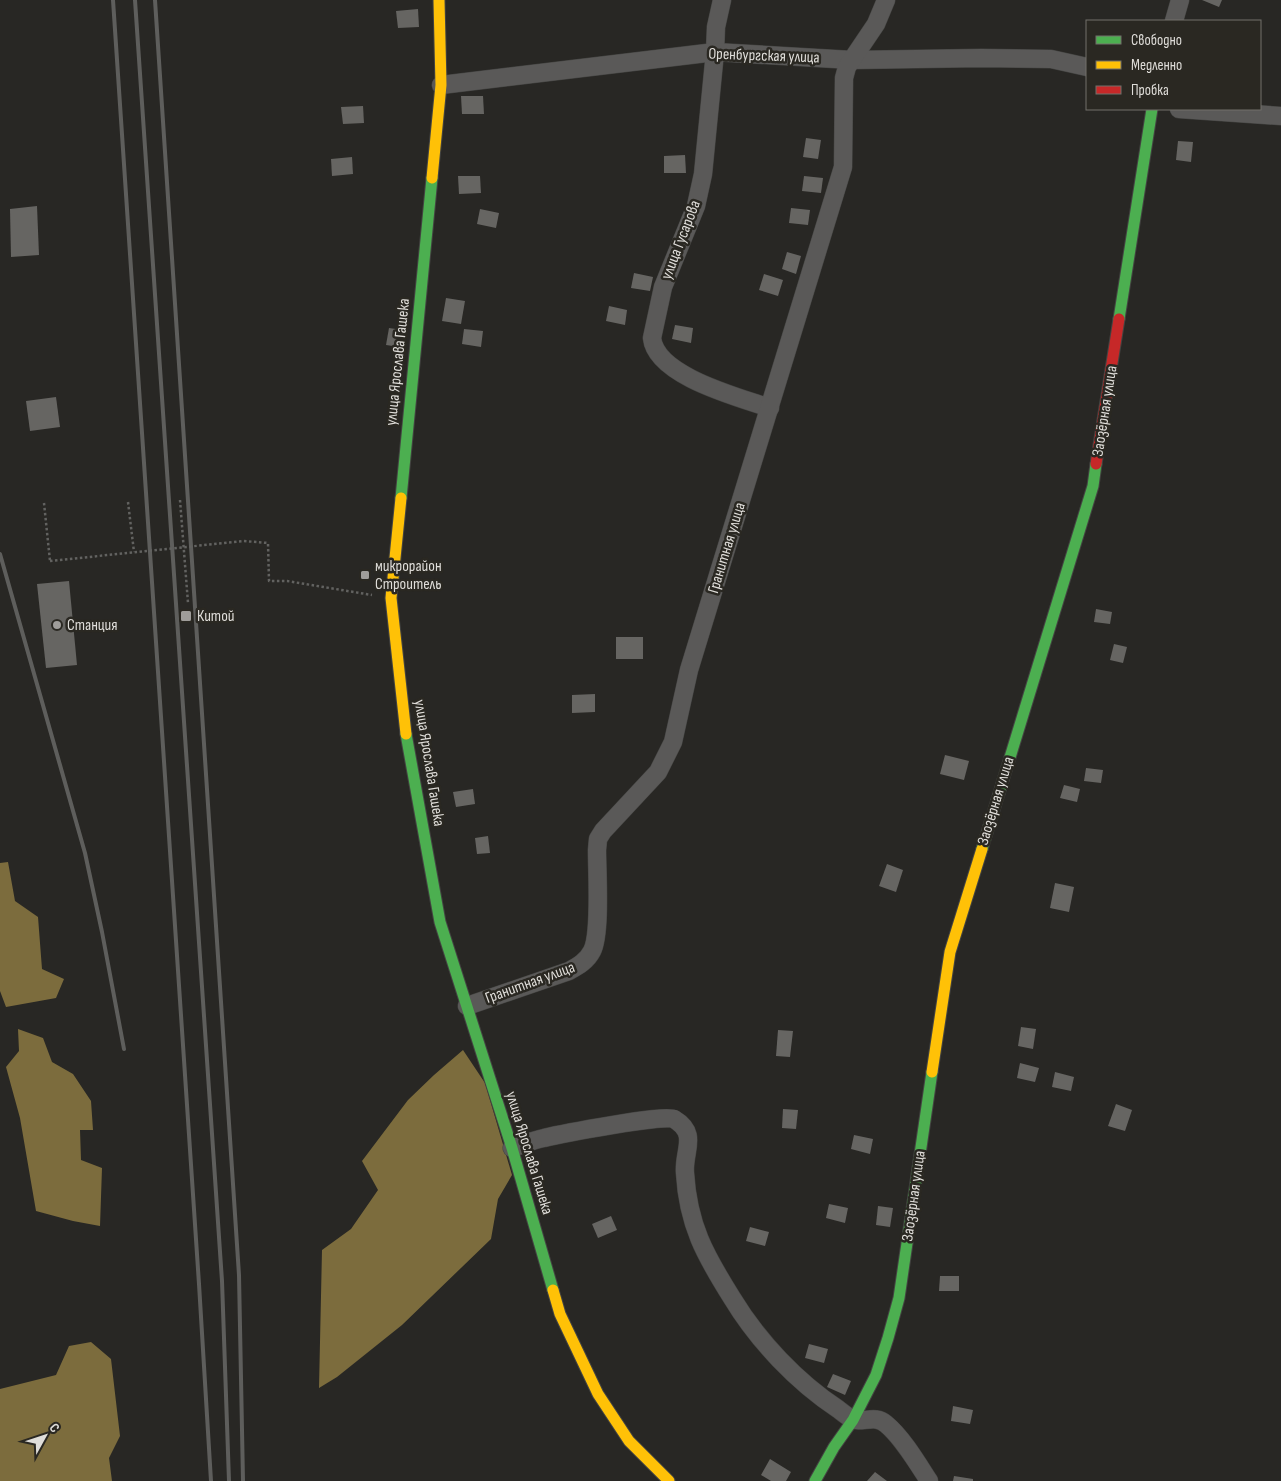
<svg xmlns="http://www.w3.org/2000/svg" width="1281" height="1481" viewBox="0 0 1281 1481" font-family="'Sofia Sans Condensed',sans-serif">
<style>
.water{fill:#7c6c3d}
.building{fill:#666562}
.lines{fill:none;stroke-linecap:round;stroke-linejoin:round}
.street-casing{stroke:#444442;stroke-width:19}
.fast-casing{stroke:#444442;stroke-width:13}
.slow-casing{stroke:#444442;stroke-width:13}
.jam-casing{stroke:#444442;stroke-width:13}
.path{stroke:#626260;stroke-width:2.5;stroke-dasharray:2.5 2.5;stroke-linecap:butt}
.street{stroke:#5a5958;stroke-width:18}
.fast{stroke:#4caf50;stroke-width:11}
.slow{stroke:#ffc107;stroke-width:11}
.jam{stroke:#c62828;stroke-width:11}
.rail{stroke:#5e5e5c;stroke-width:4}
.path-bridge{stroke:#626260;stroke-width:2.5;stroke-dasharray:2.5 2.5;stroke-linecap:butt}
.poi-dot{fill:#9f9d9a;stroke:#2a2822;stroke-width:2}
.labels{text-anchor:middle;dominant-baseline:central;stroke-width:5;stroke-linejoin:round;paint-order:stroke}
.street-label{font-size:16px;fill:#dfddd9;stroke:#2a2822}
.poi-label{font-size:16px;fill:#dfddd9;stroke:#2a2822;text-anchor:start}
</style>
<rect width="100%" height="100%" fill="#282724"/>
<g class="water">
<polygon points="8,862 15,901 38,917 42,969 64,979 56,998 6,1007 0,991 0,863"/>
<polygon points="18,1029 43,1038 52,1062 73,1074 91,1101 93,1130 80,1130 81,1160 102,1168 100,1226 73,1221 36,1211 20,1118 6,1067 19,1051"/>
<polygon points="463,1050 485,1083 512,1175 498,1199 491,1239 402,1325 337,1377 319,1388 322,1250 351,1229 378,1190 362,1161 408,1100 434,1075"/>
<polygon points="91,1342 111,1359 120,1436 109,1458 112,1481 0,1481 0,1389 56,1375 69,1346"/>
</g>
<g class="building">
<polygon points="1202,0 1222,0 1219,7"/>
<polygon points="418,9 419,27 398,28 396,11"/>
<polygon points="461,96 483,96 484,114 462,114"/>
<polygon points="363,106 364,123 343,124 341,107"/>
<polygon points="806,138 821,140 818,159 803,157"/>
<polygon points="1178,141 1193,142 1191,162 1176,160"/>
<polygon points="685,155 686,173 664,173 664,156"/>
<polygon points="352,157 353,174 332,176 331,159"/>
<polygon points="458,176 480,176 481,193 459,194"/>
<polygon points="804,176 823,178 821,193 802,191"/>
<polygon points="37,206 39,255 11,257 10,209"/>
<polygon points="791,208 810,210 808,225 789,223"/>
<polygon points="480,209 499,213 496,228 477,224"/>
<polygon points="787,252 801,256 796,274 782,269"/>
<polygon points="634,273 653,277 650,291 631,288"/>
<polygon points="764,274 783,280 778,296 759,290"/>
<polygon points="446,298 465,301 461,324 442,321"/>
<polygon points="609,306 627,310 625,325 606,321"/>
<polygon points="675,325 693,328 691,343 672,339"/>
<polygon points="389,328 402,330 400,347 386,345"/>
<polygon points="464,329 483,331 481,347 462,344"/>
<polygon points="56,397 60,427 30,431 26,401"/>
<polygon points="69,581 77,665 46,668 37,584"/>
<polygon points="1096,609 1112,612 1110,624 1094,622"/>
<rect x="616" y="637" width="27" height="22"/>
<polygon points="1114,644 1127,647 1123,663 1110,660"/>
<polygon points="595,694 595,712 572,713 572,695"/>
<polygon points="945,755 969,761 964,780 940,774"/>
<polygon points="1086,768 1103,770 1101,783 1084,781"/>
<polygon points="1064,785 1080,789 1077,802 1060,798"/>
<polygon points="473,789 475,804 456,807 453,792"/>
<polygon points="488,836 490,853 477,854 475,838"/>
<polygon points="887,864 903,870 896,892 879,886"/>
<polygon points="1055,883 1074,887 1069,912 1050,908"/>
<polygon points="1021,1027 1036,1029 1033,1049 1018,1046"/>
<polygon points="778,1030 793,1031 790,1057 776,1056"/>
<polygon points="1020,1063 1039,1068 1035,1082 1017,1078"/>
<polygon points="1055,1072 1074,1077 1071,1091 1052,1087"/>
<polygon points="1116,1104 1132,1110 1125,1131 1108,1126"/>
<polygon points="783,1109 798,1110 796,1129 782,1128"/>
<polygon points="854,1135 873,1139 870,1154 851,1149"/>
<polygon points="829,1204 848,1208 845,1223 826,1218"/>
<polygon points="878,1206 893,1208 890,1227 876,1225"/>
<polygon points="611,1216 617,1230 598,1238 592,1224"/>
<polygon points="750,1227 769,1232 765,1246 746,1241"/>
<polygon points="940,1276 959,1276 959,1291 939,1291"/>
<polygon points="809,1344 828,1349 824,1363 805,1358"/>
<polygon points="833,1374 851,1381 845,1395 827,1387"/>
<polygon points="953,1406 973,1410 970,1424 951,1421"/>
<polygon points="770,1459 791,1472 786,1481 771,1481 761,1475"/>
<polygon points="875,1472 887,1481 867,1481"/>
<polygon points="954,1476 973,1479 973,1481 953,1481"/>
</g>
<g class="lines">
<g class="street-casing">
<g id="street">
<path d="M722 0 716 27 715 52 703 174 696 206 663 287 652 338C656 376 738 397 770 408"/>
<polyline points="1174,21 1180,0"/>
<polyline points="441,85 715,52 852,60 981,58 1051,59 1087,67"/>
<polyline points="1179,109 1281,116"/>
<path d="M467 1006 569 971C578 966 587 961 592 951 601 934 597 872 597 850L598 839 603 831 658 772 673 742 689 670 843 167 844 78 847 67 876 24 886 0"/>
<path d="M512 1148C522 1145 533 1140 544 1138 560 1134 666 1114 674 1119 699 1134 683 1151 685 1173 688 1225 705 1255 732 1298 758 1341 797 1382 838 1409 842 1412 849 1418 854 1420 865 1422 876 1415 886 1424 902 1437 918 1464 929 1481"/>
</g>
</g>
<g class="fast-casing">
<g id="fast">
<polyline points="1119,319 1152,109"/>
<polyline points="401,498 432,178"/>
<polyline points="406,734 440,922 512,1148 553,1290"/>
<polyline points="982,849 1093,486 1096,464"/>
<polyline points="815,1481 834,1447 853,1420 876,1375 888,1338 899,1298 932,1072"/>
</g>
</g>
<g class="slow-casing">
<g id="slow">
<polyline points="432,178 441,85 439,0"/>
<polyline points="401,498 391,598 406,734"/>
<polyline points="932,1072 950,952 982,849"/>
<polyline points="553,1290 560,1314 598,1394 629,1441 669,1481"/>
</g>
</g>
<g class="jam-casing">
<polyline id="jam" points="1096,464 1119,319"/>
</g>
<g class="path">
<polyline points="180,500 188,603"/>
<polyline points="128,502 134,552"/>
<polyline points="44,503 50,561"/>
<polyline points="244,541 268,543 269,581 287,581 372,595"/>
</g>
<use href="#street" class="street"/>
<use href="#fast" class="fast"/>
<use href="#slow" class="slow"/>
<use href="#jam" class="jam"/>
<g class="rail">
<polyline points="113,0 199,1284 211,1481"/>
<polyline points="135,0 222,1281 229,1481"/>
<polyline points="155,0 239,1275 243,1481"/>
<polyline points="0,554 85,853 102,932 124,1049"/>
</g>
<polyline class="path-bridge" points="50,561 244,541"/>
</g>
<g class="poi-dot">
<rect x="360" y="570" width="10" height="10" rx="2.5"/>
<rect x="180" y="610" width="12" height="12" rx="2.5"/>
<circle cx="57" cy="625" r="5"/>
</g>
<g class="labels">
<g class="street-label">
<text transform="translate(764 56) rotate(2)">Оренбургская улица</text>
<text transform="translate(681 240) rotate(-69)">улица Гусарова</text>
<text transform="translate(398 362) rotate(-84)">улица Ярослава Гашека</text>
<text transform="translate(1105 411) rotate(-81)">Заозёрная улица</text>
<text transform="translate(727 548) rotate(-73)">Гранитная улица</text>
<text transform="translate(429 763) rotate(81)">улица Ярослава Гашека</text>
<text transform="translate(996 801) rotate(-73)">Заозёрная улица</text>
<text transform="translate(530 983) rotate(-20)">Гранитная улица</text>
<text transform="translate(529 1153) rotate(73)">улица Ярослава Гашека</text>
<text transform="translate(914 1196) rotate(-82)">Заозёрная улица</text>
</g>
<g class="poi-label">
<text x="375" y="566">микрорайон<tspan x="375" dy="18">Строитель</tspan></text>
<text x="197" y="616">Китой</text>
<text x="67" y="625">Станция</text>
</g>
</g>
<rect x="1086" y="20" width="175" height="90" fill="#2a2822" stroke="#72706b"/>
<rect x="1096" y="36" width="25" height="8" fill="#4caf50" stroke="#72706b"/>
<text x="1131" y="45" font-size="15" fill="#dfddd9">Свободно</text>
<rect x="1096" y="61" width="25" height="8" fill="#ffc107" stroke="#72706b"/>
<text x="1131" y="70" font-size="15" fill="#dfddd9">Медленно</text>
<rect x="1096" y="86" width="25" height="8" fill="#c62828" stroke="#72706b"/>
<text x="1131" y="95" font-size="15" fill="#dfddd9">Пробка</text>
<g transform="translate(45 1436) rotate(50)" stroke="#2a2822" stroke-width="4" paint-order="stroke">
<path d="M0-4L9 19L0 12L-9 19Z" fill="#dfddd9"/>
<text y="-8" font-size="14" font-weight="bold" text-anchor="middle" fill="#dfddd9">С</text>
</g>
</svg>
